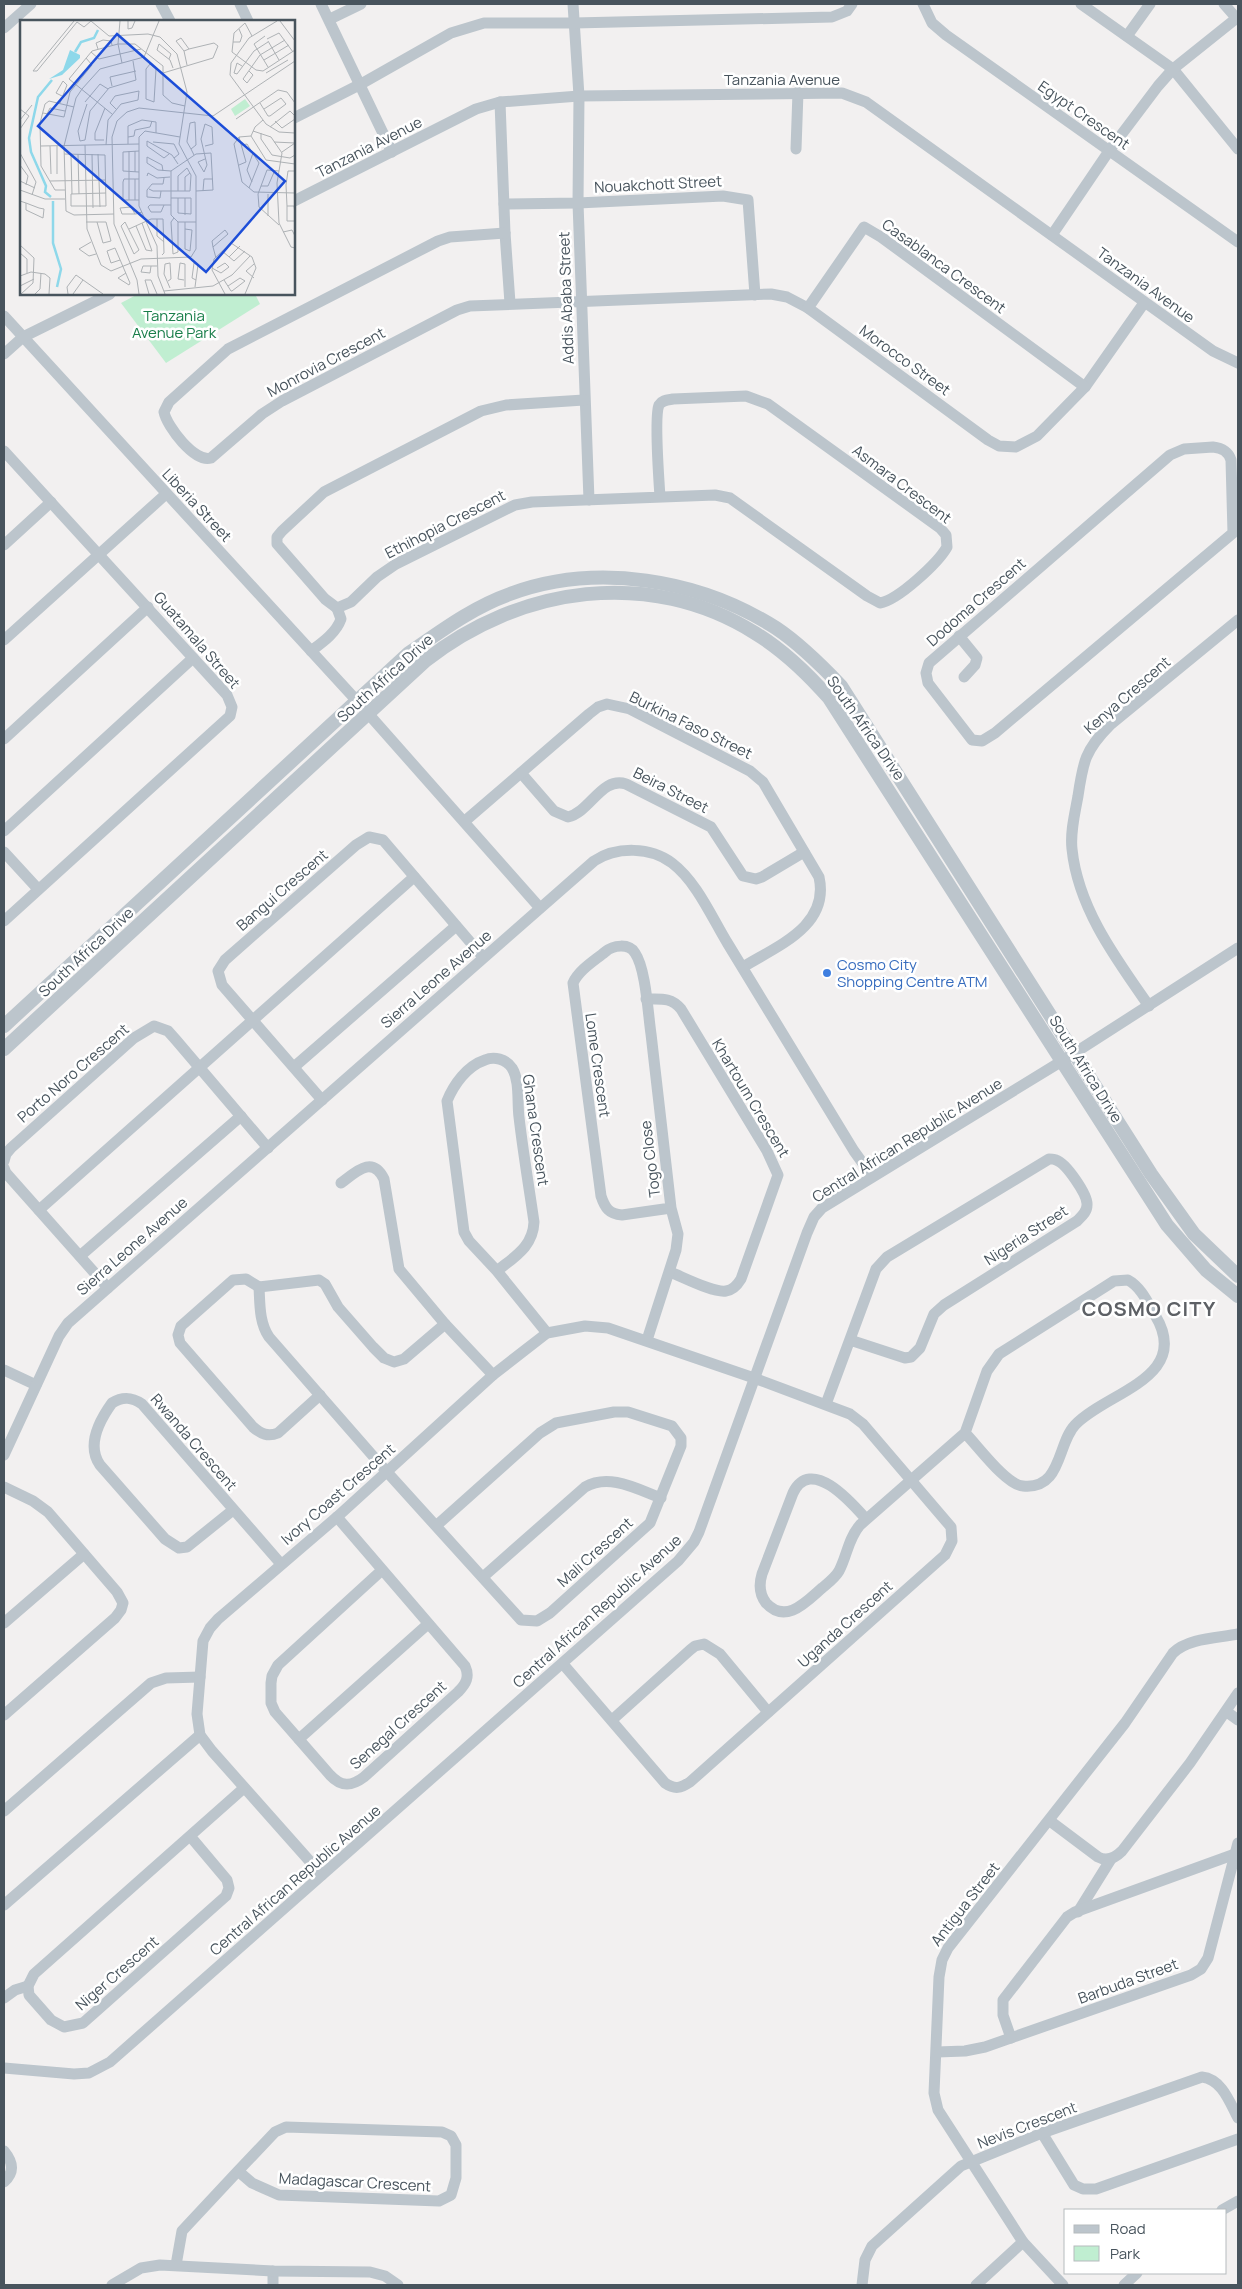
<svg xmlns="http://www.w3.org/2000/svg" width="1242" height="2289" viewBox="0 0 1242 2289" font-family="Manrope,sans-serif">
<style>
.green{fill:#c0eed1}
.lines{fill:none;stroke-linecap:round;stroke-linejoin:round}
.minor{stroke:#bcc5cc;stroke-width:11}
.tertiary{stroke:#bcc5cc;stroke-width:14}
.shop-dot{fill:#3f7fe0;stroke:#fff;stroke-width:2}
.labels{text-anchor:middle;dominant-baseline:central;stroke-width:5;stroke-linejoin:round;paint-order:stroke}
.street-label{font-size:15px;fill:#48545d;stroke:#fff}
.park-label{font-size:15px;fill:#197e4a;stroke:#fff}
.shop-label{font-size:15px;fill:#366cbe;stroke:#fff;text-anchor:start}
.district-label{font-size:20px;font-weight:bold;letter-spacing:1px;fill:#5d6065;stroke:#fff}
.inset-river{fill:none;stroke:#8ed8ea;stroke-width:2.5}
.inset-road{fill:none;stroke:#aeb2b5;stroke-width:1}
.view{fill:#1d4ed8;fill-opacity:0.15;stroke:#1d4ed8;stroke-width:2.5}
.inset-edge{fill:none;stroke:#48545d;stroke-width:2.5}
</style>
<rect width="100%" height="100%" fill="#f2f0f0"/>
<polygon class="green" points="138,294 255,294 260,304 166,363 121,303"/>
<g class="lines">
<g class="minor">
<polyline points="161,4 170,21"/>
<polyline points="240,4 248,21"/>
<polyline points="321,4 392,152"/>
<polyline points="573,4 579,96 578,203 589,500"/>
<polyline points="923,4 932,23 946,35 1238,242"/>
<polyline points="1081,4 1173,69 1238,149"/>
<polyline points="1224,4 1238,20"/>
<polyline points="330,19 361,4"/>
<polyline points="4,28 31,4"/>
<polyline points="1127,36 1150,4"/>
<polyline points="500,102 505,233 510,303"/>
<polyline points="294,118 361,84 451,33 484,23 574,23 832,17 847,11 852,4"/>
<polyline points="796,149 798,92"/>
<polyline points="294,201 476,109 500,102 579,96 842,93 866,102 1213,351 1238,363"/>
<polyline points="504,204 578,203 723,196 748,200 755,295"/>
<path d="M505 233 450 237 438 241 228 349 169 402 164 412C167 427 195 463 211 458L262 414 282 401 457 310 470 306 771 294 787 297 808 308 988 440 999 446 1016 447 1037 436 1085 387 1144 303"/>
<polyline points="1052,235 1109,151 1158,86 1173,69 1238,17"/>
<polyline points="808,308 864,227 881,237 1085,387"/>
<polyline points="4,316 357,701 540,908"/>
<polyline points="4,354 23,337 110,294"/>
<path d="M584 400 506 405 481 411 324 492 282 531 277 537V544L325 599 337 608 351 602 377 577 396 564 515 505 532 502 715 495 730 498 867 596 880 603C898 600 938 563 947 547L946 535 940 528 768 404 746 396 673 399C668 400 662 400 659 405 654 416 659 481 660 497"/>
<path d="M1213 447C1222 448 1228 451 1231 460L1233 533 995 733 982 741 972 740 928 683 926 673 929 663 1170 455 1184 449Z"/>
<polyline points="4,451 227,695 232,707 230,716 4,921"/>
<polyline points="4,545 51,502"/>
<polyline points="959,636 977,658 975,665 964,677"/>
<polyline points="4,640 166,494"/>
<path d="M311 651C323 642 336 633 341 619L337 608"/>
<polyline points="4,739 148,607"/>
<path d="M521 773 554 811 568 817C590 812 602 776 626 784L711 827 743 876 756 879 762 877 804 852"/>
<path d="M465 821 589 714 598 707 607 704 630 709 750 771 763 782 819 877C830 926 777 946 743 967"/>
<polyline points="4,831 193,658"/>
<polyline points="4,852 38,889"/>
<path d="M646 999C661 999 671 997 681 1009L767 1151 778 1175 741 1279C738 1284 734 1290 726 1291 713 1293 683 1277 670 1272"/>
<path d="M1149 1006C1116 959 1078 908 1072 849 1070 832 1075 813 1078 796 1083 762 1085 750 1110 725L1238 620"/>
<polyline points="294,1067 456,926"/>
<polyline points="322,1100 222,985 218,971 225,960 356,845 369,837 383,840 483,957"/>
<polyline points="4,1161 6,1154 11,1148 134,1038 154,1026 168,1031 176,1040 268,1148"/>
<polyline points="4,1168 6,1173 108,1288"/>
<path d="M341 1183C356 1172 372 1155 384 1179L399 1269 445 1324 493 1375"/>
<polyline points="39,1210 414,877"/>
<polyline points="80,1256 241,1116"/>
<path d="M497 1271C514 1257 533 1247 534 1222 529 1187 523 1152 519 1117 517 1102 520 1081 512 1068 506 1059 494 1056 485 1060 467 1066 454 1084 447 1101L464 1232 469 1241 497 1271 547 1333"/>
<path d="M259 1287C260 1304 259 1322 269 1337L387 1472 521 1620 537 1621 550 1613 650 1523 681 1446V1438L672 1426 628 1412H614L556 1423 540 1433 437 1525"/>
<path d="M647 1340 676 1250 678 1234 671 1208C664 1150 658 1092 651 1034 648 1014 646 969 635 953 629 943 613 945 605 952 594 961 579 970 573 983L601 1196C605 1208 609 1214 622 1215L671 1208"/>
<polyline points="4,1370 36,1385"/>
<path d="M320 1395 278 1433C268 1437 261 1434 253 1427L180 1343 178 1335 181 1326 233 1280 246 1279 259 1287 319 1280 325 1284 338 1307 373 1347 384 1358 394 1362 404 1359 445 1324"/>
<path d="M826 1404 876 1269 887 1257 1049 1159C1050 1159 1055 1159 1056 1160 1066 1163 1088 1195 1087 1205 1087 1212 1082 1216 1077 1221L944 1305 934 1314 920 1348 911 1357 905 1358 850 1340"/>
<path d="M4 1455 59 1336 68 1323 594 861C617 846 651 847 672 863 697 882 712 918 728 944 770 1013 812 1082 854 1151L872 1176"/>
<polyline points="4,1487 33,1501 48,1512 117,1592 123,1603 121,1610 115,1618 4,1715"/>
<path d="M233 1510 187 1547 179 1548 165 1539 100 1465C86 1445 99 1421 112 1403 123 1396 132 1397 142 1404L281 1564"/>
<path d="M337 1517 465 1666C470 1677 466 1684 458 1692L364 1777C351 1787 341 1787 330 1775L275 1712 271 1703V1683L272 1676 278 1665 381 1571"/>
<path d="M866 1519C851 1502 811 1456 793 1493L762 1574C759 1584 759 1594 766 1603 786 1625 807 1601 822 1588 828 1583 835 1578 839 1571 847 1556 848 1539 860 1525L965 1433 987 1371 999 1354 1114 1281 1128 1280C1141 1287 1148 1303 1155 1315 1193 1378 1106 1392 1075 1425 1057 1444 1062 1490 1023 1486 1006 1485 978 1446 965 1433"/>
<path d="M483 1577 585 1487C609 1473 637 1489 661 1498"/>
<polyline points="4,1623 84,1554"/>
<polyline points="1227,1712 1238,1720"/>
<polyline points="612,1720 690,1650 695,1646 704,1644 720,1654 768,1712"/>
<polyline points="299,1739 428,1624"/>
<polyline points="4,1811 151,1683 166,1678 200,1677"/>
<path d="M1050 1821 1098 1857C1107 1862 1115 1858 1122 1851L1190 1763 1238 1693"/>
<polyline points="190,1836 227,1880 229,1888 226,1896 83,2023 64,2027 51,2020 29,1995 28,1986 34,1974 244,1788"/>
<path d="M322 1875 212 1751 200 1735 197 1714 203 1641 210 1628 218 1619 337 1517 493 1375 547 1333 585 1326 608 1328 754 1378 850 1414 863 1424 951 1527 952 1541 945 1555 690 1782C681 1788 675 1790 665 1783L563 1664"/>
<polyline points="4,1905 200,1735"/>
<polyline points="1078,1912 1111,1859"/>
<polyline points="4,1998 15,1990 28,1986"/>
<polyline points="1011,2038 1003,2015 1003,2000 1067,1917 1075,1912 1235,1854"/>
<polyline points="937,2052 965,2051 985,2047 1191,1975 1201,1969 1208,1958 1238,1843"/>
<polyline points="4,2068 74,2074 89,2073 110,2062 678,1561 694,1542 699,1532 807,1233 814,1217 822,1208 1062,1061 1238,948"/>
<polyline points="1042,2133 1074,2185 1083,2189 1096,2189 1238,2139"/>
<path d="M4 2151C13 2162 15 2172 4 2182"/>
<polyline points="1222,2210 1238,2201"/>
<polyline points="176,2265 182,2231 238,2171 252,2183 279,2195 439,2201 451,2195 456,2178 456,2145 451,2136 442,2132 286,2127 275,2132 238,2171"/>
<polyline points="273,2271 273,2285"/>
<polyline points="112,2285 141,2268 160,2265 273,2271 370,2272 385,2276 398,2285"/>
<path d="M862 2285 865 2260 872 2246 961 2166 1042 2133 1202 2077C1222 2079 1230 2103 1238 2118"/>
<polyline points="976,2285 1023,2242"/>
<path d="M1063 2285 1023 2242 938 2110 934 2093 939 1977 942 1960 948 1948 1125 1723 1173 1653C1188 1638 1218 1638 1238 1634"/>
<polyline points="1124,2285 1137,2273"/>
</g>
<g class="tertiary">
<path d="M4 1026 409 653C441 631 473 607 510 594 596 562 699 579 776 628 800 644 821 665 841 686L1151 1174 1194 1234 1238 1276"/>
<path d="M4 1049 425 661C520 586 650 567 755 633 783 650 807 673 829 698L1167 1225 1206 1270 1238 1296"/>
</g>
</g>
<circle class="shop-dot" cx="827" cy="973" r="5"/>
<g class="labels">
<g class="street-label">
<text x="782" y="79">Tanzania Avenue</text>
<text transform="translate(1084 115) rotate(35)">Egypt Crescent</text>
<text transform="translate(369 147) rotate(-27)">Tanzania Avenue</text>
<text transform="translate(658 184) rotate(-3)">Nouakchott Street</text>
<text transform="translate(944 266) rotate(36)">Casablanca Crescent</text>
<text transform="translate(1146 285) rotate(36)">Tanzania Avenue</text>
<text transform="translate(566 298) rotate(-92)">Addis Ababa Street</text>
<text transform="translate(905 360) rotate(36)">Morocco Street</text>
<text transform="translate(326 362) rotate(-28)">Monrovia Crescent</text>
<text transform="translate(902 484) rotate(37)">Asmara Crescent</text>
<text transform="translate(197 505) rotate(47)">Liberia Street</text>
<text transform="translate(445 524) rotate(-27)">Ethihopia Crescent</text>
<text transform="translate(976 602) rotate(-41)">Dodoma Crescent</text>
<text transform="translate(197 640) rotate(49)">Guatamala Street</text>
<text transform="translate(385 678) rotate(-42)">South Africa Drive</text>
<text transform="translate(1127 695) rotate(-41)">Kenya Crescent</text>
<text transform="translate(691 725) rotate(26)">Burkina Faso Street</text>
<text transform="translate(866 728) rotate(55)">South Africa Drive</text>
<text transform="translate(671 790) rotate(27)">Beira Street</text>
<text transform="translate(282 890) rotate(-41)">Bangui Crescent</text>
<text transform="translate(86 952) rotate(-43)">South Africa Drive</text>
<text transform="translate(436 979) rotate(-41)">Sierra Leone Avenue</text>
<text transform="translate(598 1065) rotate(82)">Lome Crescent</text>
<text transform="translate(1086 1069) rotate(58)">South Africa Drive</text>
<text transform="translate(73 1073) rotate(-41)">Porto Noro Crescent</text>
<text transform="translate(751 1098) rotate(59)">Khartoum Crescent</text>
<text transform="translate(536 1130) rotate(82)">Ghana Crescent</text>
<text transform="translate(907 1140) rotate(-32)">Central African Republic Avenue</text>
<text transform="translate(650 1159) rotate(-97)">Togo Close</text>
<text transform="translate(1026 1235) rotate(-33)">Nigeria Street</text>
<text transform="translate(132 1246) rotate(-41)">Sierra Leone Avenue</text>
<text transform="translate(194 1442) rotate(49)">Rwanda Crescent</text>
<text transform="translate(338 1494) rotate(-41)">Ivory Coast Crescent</text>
<text transform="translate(595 1552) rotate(-42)">Mali Crescent</text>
<text transform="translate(597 1611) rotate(-42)">Central African Republic Avenue</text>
<text transform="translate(845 1624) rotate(-42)">Uganda Crescent</text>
<text transform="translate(398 1725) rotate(-42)">Senegal Crescent</text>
<text transform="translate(295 1880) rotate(-41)">Central African Republic Avenue</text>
<text transform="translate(965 1904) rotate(-52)">Antigua Street</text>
<text transform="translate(117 1973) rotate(-41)">Niger Crescent</text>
<text transform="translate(1128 1981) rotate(-20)">Barbuda Street</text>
<text transform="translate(1027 2125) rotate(-21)">Nevis Crescent</text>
<text transform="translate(355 2182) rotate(3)">Madagascar Crescent</text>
</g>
<g class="park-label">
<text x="174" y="315">Tanzania<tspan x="174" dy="17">Avenue Park</tspan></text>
</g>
<g class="shop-label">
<text x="837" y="964">Cosmo City<tspan x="837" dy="17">Shopping Centre ATM</tspan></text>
</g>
<g class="district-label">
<text x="1149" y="1308">COSMO CITY</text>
</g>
</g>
<g transform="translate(20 20)">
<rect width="275" height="275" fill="#f2f0f0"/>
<path d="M225 79 230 86 215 96 211 89Z" fill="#c0eed1"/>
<path d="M50 30 60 35V38L42 55 29 59 43 50Z" fill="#8ed8ea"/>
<path class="inset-river" d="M55 32 61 22 74 18 78 10M31 177 25 172 26 166 11 132 9 118 18 77 32 60M33 181V223L41 249 37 267"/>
<path class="inset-road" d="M54 1 13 51H17L57 2M100 1 98 24 102 43M108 1V9L112 8 115 1M257 1 229 18 211 43 210 55 246 104 259 112 275 113M260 1 275 21M57 2 64 7 71 1M232 16 225 3 214 13 212 32 236 50 243 51 275 30M245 16 234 24 248 47M247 19 259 13 273 32M248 21 259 40M213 22H220L222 16 219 9M78 29 76 23 83 20 91 21 92 25M164 31 169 29 161 18 156 21 164 31 167 45M71 32 79 39 121 29M149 39 151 34 139 24 137 30 150 40 153 48M244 40 269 25M130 44 136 49 134 82 126 79V49ZM222 46 217 43 214 53 217 54 234 31 248 22M229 51 233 55 227 63 223 59 240 35 265 20M246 53 268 40M92 66 90 57 116 51M65 82 80 64 88 69M40 83 47 65 43 61 36 73 42 76M240 83 248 96H250L266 84 261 78 244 89M67 84 58 111 60 121 65 120 70 91 89 68 116 60 113 41M165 86 152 83 143 75V53L193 38 198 26 194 23 169 29M0 89 9 96 0 109M23 93 44 97 50 72 72 45 66 38M27 94 30 88 45 91M92 94 49 59 72 31 98 24H115L143 46V53M216 99 258 70 267 72 275 83M0 100 12 85M243 100 235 107 231 116 246 140 275 144M255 101 262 108 275 99M250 107 270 91 275 96M233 111 251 117 262 133 257 163 259 203 271 227 275 228M241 113V119L252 135 270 138 275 135M231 116 219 117 214 124 222 162 234 172 275 173M108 117 114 116 115 110 130 107 132 101M84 120H75V113L85 88M133 122 154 124 159 134 154 138M254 122 275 123M108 124V106L122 100 136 102V113M65 125 67 209 81 245 91 251 121 239 171 237 176 229V156L159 124 167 72 157 34 140 17 128 14 89 16 71 1M86 125 88 100 101 84 118 80 119 71 95 76 90 83 96 89M222 125 227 124 239 143 229 168M21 126 119 124M30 126 31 154M37 126V154M171 129 176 125 175 102 170 103 167 121V122L171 129 174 135M109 131V180M119 131 103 132V151L119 152M262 132 275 123M0 133 16 162 12 175M44 134 85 135 86 186H51V174L86 173M51 134 52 174M58 134 59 174M72 134 73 188M78 134 80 187M149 134 144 138 127 126V121L152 135 158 144M185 139 178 142 184 152 187 145 181 119 185 104 192 107 193 124 185 126M0 145 8 156 6 165M219 145 226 142 219 117M143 151 142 145 127 137V143L138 150 151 151M275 151H268L266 165 267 186H274L275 193M115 152V131M127 156 128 153 137 158 150 157M115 159V180M0 161 15 168M30 161 86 160M232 162 227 150 233 133M241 166H248L255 150M129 169 133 171H170L171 155 167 148 158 156V171M0 170 25 179H45M45 170H35L21 146 20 103 25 84 29 81 54 87M141 171 140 178 127 177V170L132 164H143L144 158M165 171V157L170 153M176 171 193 170 191 133 176 134 151 151V195L158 202H176M183 171 184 159H193M151 178H171V194L158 193V178M165 178V195M119 180H103V162L104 159H119M0 181 6 183 19 188 24 189 23 198 6 190V183M144 185 141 192H131L128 187 130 185H151M267 186V201H275M94 194 54 195 46 191 44 126 56 78 62 69 80 49 124 37 139 1M115 194 111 187 100 188 102 194H116L122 192M248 196V174M154 198 151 202 153 234 158 232V202M137 199V216L144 222M66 202H86L91 221 83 223 77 202M105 202 119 230 114 234 101 206ZM165 202V229L170 231 172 210 165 209M259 205 239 187 238 174 247 150 259 151M116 206 126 230 132 231 122 203M109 209 131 199H143L144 233 142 235M263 212 272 210 275 216M71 222 59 229 69 236 76 234M0 225 14 238 13 263 1 274M193 227 192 221 205 210 208 214 193 227 196 238M202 231 214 241 225 231M0 233 7 239V253M209 237 220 226M100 240 91 243 87 231 95 228 110 263 109 265 98 258 106 253M131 246 130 253 121 252 123 246H137M192 248 201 253 209 247 205 243 197 248M0 256 11 252 25 254 30 258 29 274M234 258 226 251 234 244M164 260 158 259 160 243 165 244V267M204 260 211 271H212L225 261 220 258 208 266M148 261 151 259 150 243 145 244 144 254 150 268M0 266 14 259M175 267 178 245 174 243 172 258 176 260M144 271 193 266 212 255 230 236M15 274 20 269 21 253M48 274 47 267 56 255 83 274M53 274 63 260M119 274 117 260 94 204 92 117 97 101 107 92 119 88 193 96 275 41M129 274 125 260H131L137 274M145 274 138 256 137 226 119 186V117L125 111 160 117M205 274 192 250 194 239 211 223 232 237 236 248 225 274"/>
<path class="view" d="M97 14 265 161 186 252 18 106Z"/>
<rect width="275" height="275" class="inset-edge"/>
</g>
<rect width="1242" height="2289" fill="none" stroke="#48545d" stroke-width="10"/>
<rect x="1064" y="2209" width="162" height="65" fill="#ffffff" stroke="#b6bbbe"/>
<rect x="1074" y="2225" width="25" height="8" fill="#bcc5cc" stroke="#b6bbbe"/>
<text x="1110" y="2234" font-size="15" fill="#48545d">Road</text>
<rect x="1074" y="2246" width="25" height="15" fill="#c0eed1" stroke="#b6bbbe"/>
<text x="1110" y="2259" font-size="15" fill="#48545d">Park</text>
</svg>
